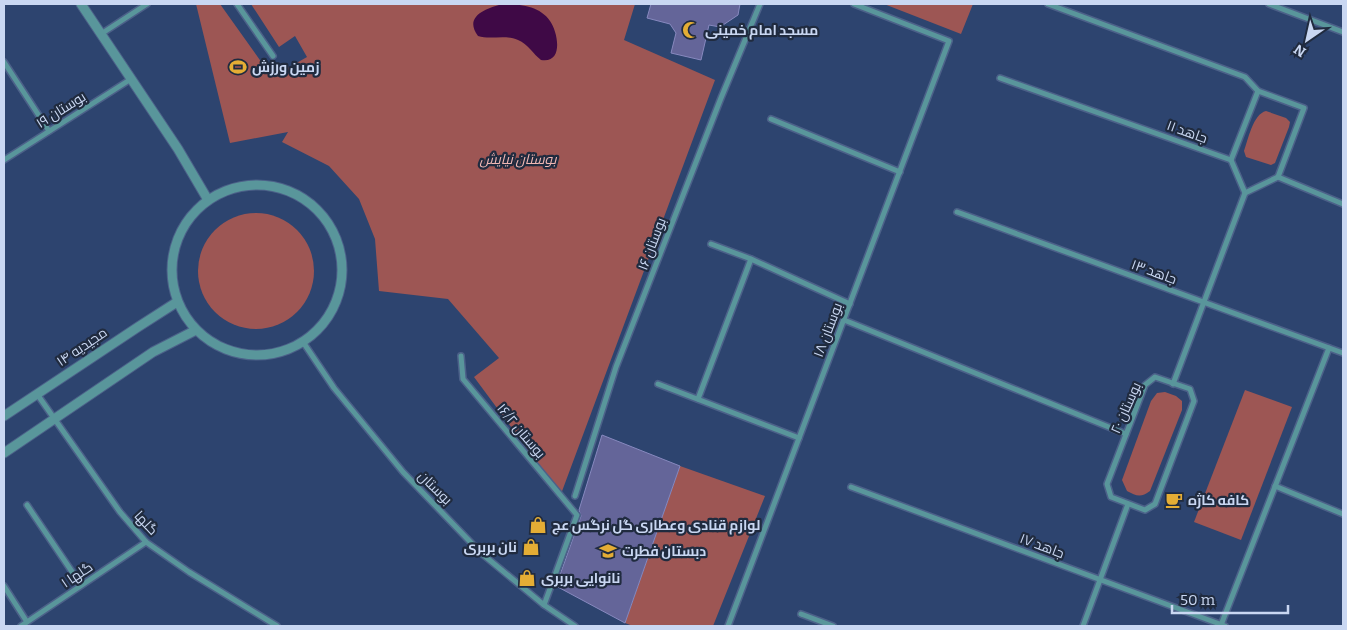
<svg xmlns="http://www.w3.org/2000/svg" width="1347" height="630" viewBox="0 0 1347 630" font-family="Bitter,Cairo,serif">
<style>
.green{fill:#9d5654}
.water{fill:#3f0946}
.building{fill:#646599;stroke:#8789bf}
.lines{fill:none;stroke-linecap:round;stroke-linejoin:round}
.minor-casing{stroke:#4c6189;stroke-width:8}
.tertiary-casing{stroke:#4c6189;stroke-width:11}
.minor{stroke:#59969b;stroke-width:5}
.tertiary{stroke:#59969b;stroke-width:9}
.labels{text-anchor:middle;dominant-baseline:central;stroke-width:4.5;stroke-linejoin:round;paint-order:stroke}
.poi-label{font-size:14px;font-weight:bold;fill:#c9d7f2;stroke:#202b3f;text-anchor:start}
.street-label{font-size:14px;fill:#c9d7f2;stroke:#202b3f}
.park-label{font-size:14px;font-style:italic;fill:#f2b8b4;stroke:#202b3f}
</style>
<rect width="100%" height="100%" fill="#2d446f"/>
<g class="green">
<polygon points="196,4 220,4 272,77 307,57 295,36 279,47 251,4 635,4 624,40 715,80 561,494 474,377 499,358 448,299 379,291 375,239 359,199 329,166 282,142 288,132 230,143"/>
<polygon points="884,4 973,4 961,34"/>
<path d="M1266 111 1286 118 1290 122 1289 127 1275 163 1271 165 1246 157 1244 151C1248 140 1253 114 1266 111Z"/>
<circle cx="256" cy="271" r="58"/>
<polygon points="1245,390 1292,407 1241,540 1194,522"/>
<path d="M1165 392 1176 396 1182 401V410L1150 491C1141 498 1136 496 1127 491L1122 480 1151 401 1157 393Z"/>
<polygon points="680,466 765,496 713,626 633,626 625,623"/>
</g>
<path class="water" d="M503 4C519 4 540 6 550 21 558 32 564 64 541 60 533 54 528 44 518 40 505 34 491 40 478 36 463 16 487 8 503 4Z"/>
<g class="building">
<polygon points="651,4 740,4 738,15 720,27 709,25 701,60 671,53 676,33 670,24 647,18"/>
<polygon points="602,435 680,466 625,623 556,586 581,516 579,510"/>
</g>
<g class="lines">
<g class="minor-casing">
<g id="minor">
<polyline points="237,4 273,56"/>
<polyline points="1048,4 1245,77 1258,91"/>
<polyline points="1269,4 1343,32"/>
<polyline points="101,34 147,4"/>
<polyline points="4,62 49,131"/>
<polyline points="1000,78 1231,160 1245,193 1278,177 1343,204"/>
<polyline points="771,119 900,172"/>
<polyline points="4,160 131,79"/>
<polyline points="1231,160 1258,91 1304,108 1278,177"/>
<polyline points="957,212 1343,353"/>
<polyline points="711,244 751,259 850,304"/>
<polyline points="844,320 1126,434"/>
<polyline points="303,342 334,388 403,472 481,553 544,605 575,626"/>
<polyline points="461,356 463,379 577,515 544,605"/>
<polygon points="1155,377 1190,389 1194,401 1155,504 1145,510 1111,497 1107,484 1145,385"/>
<polyline points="658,384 799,438"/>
<polyline points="1173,384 1245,193"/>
<polyline points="37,394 120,512 146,542 189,572 277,626"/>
<polyline points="698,399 751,259"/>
<polyline points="1275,486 1343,514"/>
<polyline points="851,487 1225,626"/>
<polyline points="575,496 616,367 721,98 760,4"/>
<polyline points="27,505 81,585"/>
<polyline points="4,586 27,622"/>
<polyline points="801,614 833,626"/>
<polyline points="1221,625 1329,348"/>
<polyline points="21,626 146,542"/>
<polyline points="728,626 949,41 854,4"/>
<polyline points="1083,626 1128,504"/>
</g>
</g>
<g class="tertiary-casing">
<g id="tertiary">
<polyline points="81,4 178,149 208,200"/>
<circle cx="257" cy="270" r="85"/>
<polyline points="4,416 138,327 177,302"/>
<polyline points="4,453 153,352 196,330"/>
</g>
</g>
<use href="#minor" class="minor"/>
<use href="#tertiary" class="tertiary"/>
</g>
<defs>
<g id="mosque-bare" transform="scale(1.35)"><path d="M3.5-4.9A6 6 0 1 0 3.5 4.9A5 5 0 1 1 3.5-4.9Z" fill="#e4ad35" stroke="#202b3f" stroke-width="2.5" paint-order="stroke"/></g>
<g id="stadium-bare" transform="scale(1.35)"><path d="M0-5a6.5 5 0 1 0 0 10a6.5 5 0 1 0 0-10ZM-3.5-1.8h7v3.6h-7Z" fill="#e4ad35" stroke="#202b3f" stroke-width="2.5" paint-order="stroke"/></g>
<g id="cafe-bare" transform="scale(1.35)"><path d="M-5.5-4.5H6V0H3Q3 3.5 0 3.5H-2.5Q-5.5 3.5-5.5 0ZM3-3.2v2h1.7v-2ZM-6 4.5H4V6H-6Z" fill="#e4ad35" stroke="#202b3f" stroke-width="2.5" paint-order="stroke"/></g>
<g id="shop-bare" transform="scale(1.35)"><path d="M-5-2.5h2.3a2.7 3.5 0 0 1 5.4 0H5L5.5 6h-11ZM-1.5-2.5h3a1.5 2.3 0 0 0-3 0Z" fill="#e4ad35" stroke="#202b3f" stroke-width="2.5" paint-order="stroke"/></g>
<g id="school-bare" transform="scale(1.35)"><path d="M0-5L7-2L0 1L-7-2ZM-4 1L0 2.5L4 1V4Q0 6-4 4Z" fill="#e4ad35" stroke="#202b3f" stroke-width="2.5" paint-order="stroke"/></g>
</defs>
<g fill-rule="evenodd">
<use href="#mosque-bare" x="691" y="30"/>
<use href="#stadium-bare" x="238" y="67"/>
<use href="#cafe-bare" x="1174" y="500"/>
<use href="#shop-bare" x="538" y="525"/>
<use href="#shop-bare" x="531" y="547"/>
<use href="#school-bare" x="608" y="551"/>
<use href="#shop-bare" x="527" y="578"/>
</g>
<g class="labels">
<g class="poi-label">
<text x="705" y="30">مسجد امام خمینی</text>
<text x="252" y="67">زمین ورزش</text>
<text x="1188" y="500">کافه کاژه</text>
<text x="552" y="525">لوازم قنادی وعطاری گل نرگس عج</text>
<text x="517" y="547" text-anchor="end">نان بربری</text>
<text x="622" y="551">دبستان فطرت</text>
<text x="541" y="578">نانوایی بربری</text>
</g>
<g class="street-label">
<text transform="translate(61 110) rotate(-32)">بوستان ۱۹</text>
<text transform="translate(1187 132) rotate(20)">جاهد ۱۱</text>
<text transform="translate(652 244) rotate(-69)">بوستان ۱۶</text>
<text transform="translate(1154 272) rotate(20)">جاهد ۱۳</text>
<text transform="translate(828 330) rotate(-69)">بوستان ۱۸</text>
<text transform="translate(82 347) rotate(-34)">مجیدیه ۱۴</text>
<text transform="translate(1126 408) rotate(-66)">بوستان ۲۰</text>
<text transform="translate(521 431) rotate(50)">بوستان ۱۶/۲</text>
<text transform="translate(435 488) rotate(45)">بوستان</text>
<text transform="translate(146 523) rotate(47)">گلها</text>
<text transform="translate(1042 546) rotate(21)">جاهد ۱۷</text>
<text transform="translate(77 575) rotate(-34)">گلها ۱</text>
</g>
<g class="park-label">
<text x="518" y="159">بوستان نیایش</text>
</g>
</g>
<rect width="1347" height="630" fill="none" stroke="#c9d7f2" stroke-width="10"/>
<g transform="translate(1307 40) rotate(214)" stroke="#202b3f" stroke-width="4" paint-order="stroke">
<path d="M0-4L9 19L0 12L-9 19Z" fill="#c9d7f2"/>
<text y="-8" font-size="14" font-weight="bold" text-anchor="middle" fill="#c9d7f2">N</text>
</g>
<path d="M1172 605v8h116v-8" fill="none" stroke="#c9d7f2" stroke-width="2.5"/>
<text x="1180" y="605" font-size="15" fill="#c9d7f2" stroke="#202b3f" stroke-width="4" paint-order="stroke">50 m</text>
</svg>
